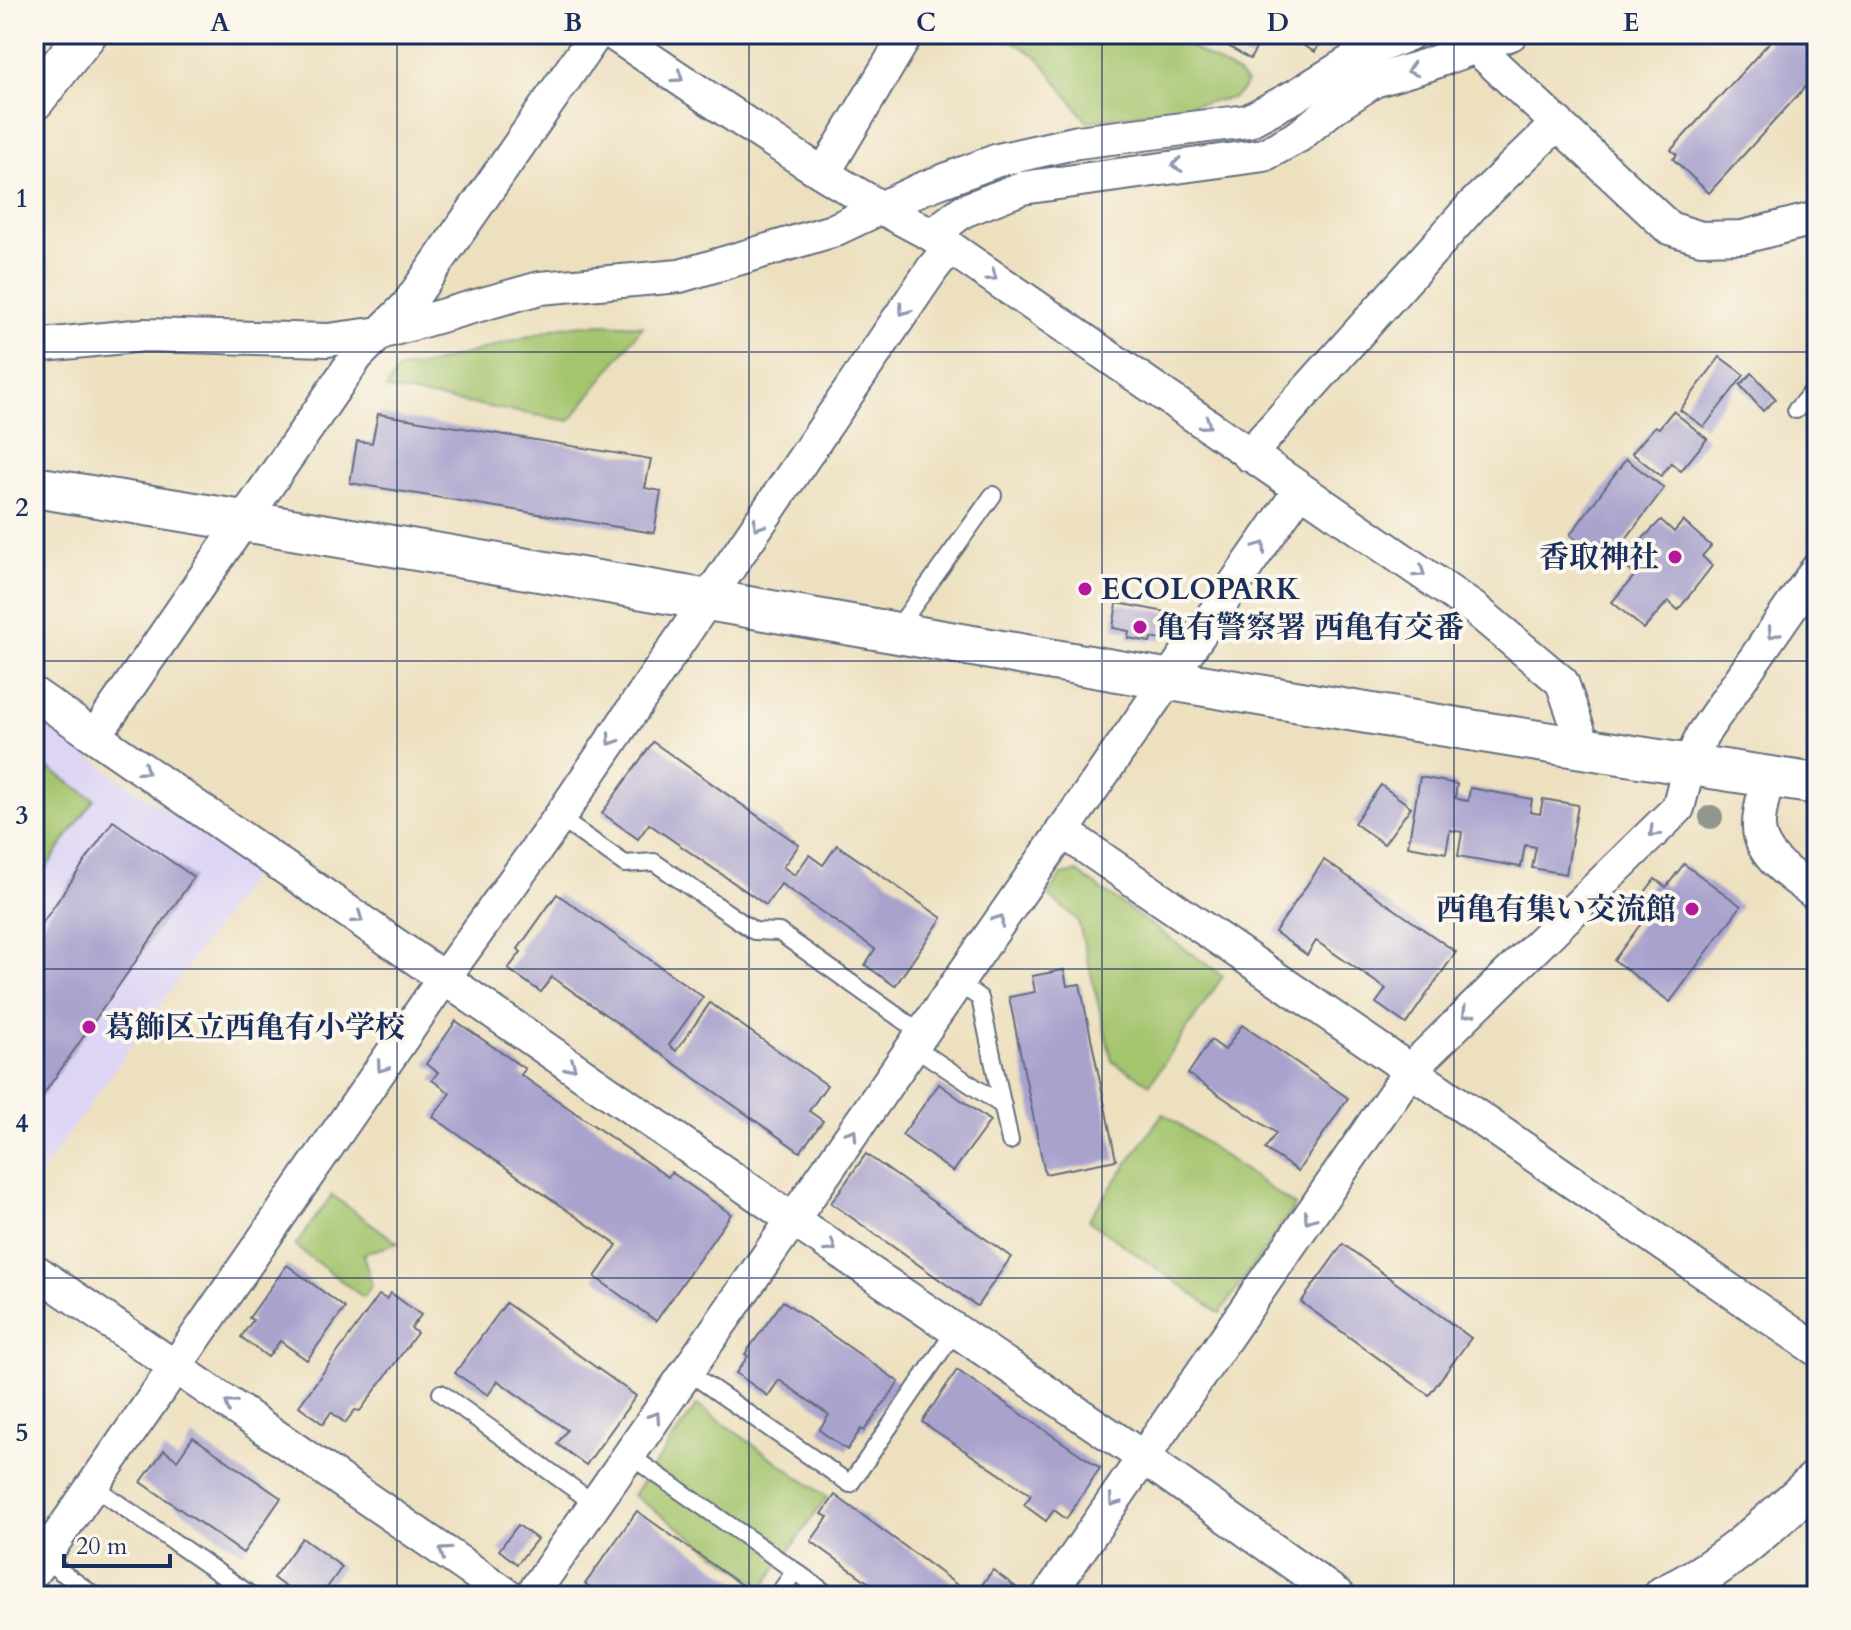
<svg xmlns="http://www.w3.org/2000/svg" width="1851" height="1630" viewBox="0 0 1851 1630" font-family="Cardo,'Noto Serif JP',serif">
<style>
.built{fill:#ded5f5}
.green{fill:#a4c46d;stroke:#607a66;stroke-width:2}
.building{fill:#a9a2cd}
.lines{fill:none;stroke-linecap:round;stroke-linejoin:round}
.service-casing{stroke:#646d80;stroke-width:20}
.minor-casing{stroke:#646d80;stroke-width:36}
.tertiary-casing{stroke:#646d80;stroke-width:44}
.service{stroke:#fff;stroke-width:16}
.minor{stroke:#fff;stroke-width:32}
.tertiary{stroke:#fff;stroke-width:40}
.tree{fill:#90978c}
.oneway{stroke:#8d97ae}
.grid{fill:none;stroke:#1b2f5e;stroke-width:2;stroke-opacity:0.55}
.poi-dot{fill:#b5179e;stroke:#fbf7ec;stroke-width:3}
.labels{text-anchor:middle;dominant-baseline:central;stroke-width:8;stroke-linejoin:round;paint-order:stroke}
.poi-label{font-size:30px;font-weight:bold;fill:#1b2f5e;stroke:#fbf7ec;text-anchor:start}
.neatline{fill:none;stroke:#1b2f5e;stroke-width:3}
.grid-label{font-size:26px;text-anchor:middle;font-weight:bold;fill:#1b2f5e}
</style>
<rect width="100%" height="100%" fill="#fbf7ec"/>
<filter id="ink" filterUnits="userSpaceOnUse"><feTurbulence type="fractalNoise" baseFrequency=".0125" numOctaves="2"/><feDisplacementMap in="SourceGraphic" scale="16" xChannelSelector="R" yChannelSelector="G"/><feConvolveMatrix kernelMatrix="1 2 1 2 8 2 1 2 1" color-interpolation-filters="sRGB"/></filter>
<filter id="wash" filterUnits="userSpaceOnUse"><feTurbulence type="fractalNoise" baseFrequency=".006" numOctaves="4" result="noise"/><feDisplacementMap in="SourceGraphic" scale="32" xChannelSelector="R" yChannelSelector="G"/><feGaussianBlur stdDeviation="1.8" result="paint"/><feColorMatrix in="noise" values="0 0 0 0 0 0 0 0 0 0 0 0 0 0 0 0 0 1.4 0 .05"/><feComposite in="paint" operator="in"/></filter>
<g filter="url(#wash)">
<rect width="100%" height="100%" fill="#ede0bf"/>
<polygon class="built" points="34,719 255,872 34,1183"/>
<g class="green">
<polygon points="1001,34 1167,34 1237,73 1246,83 1243,90 1233,98 1087,122 1039,58"/>
<polygon points="601,324 643,326 570,421 386,389 397,370 430,364 561,327"/>
<polygon points="34,758 94,799 34,885"/>
<polygon points="1077,872 1223,976 1150,1084 1112,1061 1078,920 1048,895 1062,875"/>
<polygon points="1163,1113 1295,1206 1220,1313 1088,1220"/>
<polygon points="332,1195 398,1243 363,1254 372,1285 363,1297 295,1246"/>
<polygon points="697,1405 827,1497 763,1587 633,1495"/>
</g>
<g id="blocks">
<g class="building">
<polygon points="1222,34 1258,34 1252,44 1257,47 1250,59 1218,40"/>
<polygon points="1283,34 1325,34 1315,52"/>
<polygon points="1777,34 1817,34 1817,74 1709,193 1673,159 1677,155 1671,150"/>
<polygon points="1720,357 1744,375 1704,427 1680,410"/>
<polygon points="1752,373 1776,399 1763,411 1740,385"/>
<polygon points="1673,411 1707,439 1681,471 1671,463 1661,476 1632,453 1655,426 1659,428"/>
<polygon points="378,414 651,459 645,488 661,491 654,533 350,483 357,441 372,443"/>
<polygon points="1626,459 1664,488 1608,563 1570,535"/>
<polygon points="1661,520 1674,532 1683,521 1711,546 1702,556 1712,566 1678,610 1668,601 1644,629 1612,602 1635,575 1620,562"/>
<polygon points="1117,603 1166,612 1161,640 1151,638 1150,642 1128,638 1129,631 1113,628"/>
<polygon points="653,742 799,845 783,867 795,875 809,855 823,865 837,845 942,918 895,986 865,965 875,949 781,884 766,905 649,824 638,839 602,813"/>
<polygon points="1420,777 1457,784 1455,798 1468,801 1470,788 1532,799 1530,812 1540,814 1543,799 1578,805 1566,874 1532,868 1536,847 1525,845 1521,867 1458,856 1462,832 1450,830 1446,853 1408,846"/>
<polygon points="1381,785 1411,807 1384,844 1354,823"/>
<polygon points="113,821 194,877 34,1108 34,935"/>
<polygon points="1324,860 1456,952 1406,1024 1376,1003 1386,989 1316,941 1307,955 1275,932"/>
<polygon points="1684,864 1741,906 1670,1002 1614,960 1643,921 1630,912 1655,879 1666,887"/>
<polygon points="557,894 703,997 669,1045 676,1051 710,1003 827,1085 809,1111 823,1121 800,1152 552,977 541,992 508,969 521,952 518,949"/>
<polygon points="1064,970 1067,986 1080,984 1116,1160 1045,1174 1009,997 1035,992 1032,976"/>
<polygon points="456,1021 525,1069 521,1075 668,1177 671,1172 731,1214 656,1321 595,1277 617,1245 433,1117 450,1093 432,1080 438,1072 426,1064"/>
<polygon points="1242,1025 1348,1098 1298,1171 1265,1149 1276,1133 1188,1074 1211,1040 1225,1050"/>
<polygon points="939,1084 990,1121 953,1172 902,1135"/>
<polygon points="866,1154 1011,1257 977,1306 831,1203"/>
<polygon points="1343,1244 1471,1338 1429,1395 1301,1302"/>
<polygon points="287,1265 345,1308 307,1360 280,1341 268,1357 241,1337 253,1320 249,1318"/>
<polygon points="391,1293 421,1315 411,1328 417,1333 360,1411 355,1410 345,1423 331,1412 323,1424 299,1406 379,1295 386,1299"/>
<polygon points="783,1301 899,1382 864,1431 861,1429 847,1450 819,1430 829,1415 779,1380 768,1396 736,1373 748,1356 745,1354"/>
<polygon points="506,1303 636,1396 586,1465 557,1444 567,1430 498,1381 488,1395 455,1373"/>
<polygon points="957,1370 1100,1468 1066,1519 1054,1510 1046,1521 1024,1505 1031,1495 922,1422"/>
<polygon points="193,1437 281,1498 243,1553 141,1482 164,1450 177,1460"/>
<polygon points="835,1495 968,1593 966,1596 859,1596 869,1583 811,1541 828,1517 822,1514"/>
<polygon points="637,1511 744,1587 737,1596 635,1596 628,1591 625,1596 602,1596 585,1584"/>
<polygon points="518,1525 537,1539 517,1564 499,1550"/>
<polygon points="302,1538 342,1567 321,1596 298,1596 273,1578"/>
<polygon points="993,1570 1021,1591 1017,1596 975,1594"/>
</g>
</g>
</g>
<g filter="url(#ink)">
<use href="#blocks" fill-opacity="0" stroke="#646d80" stroke-width="2"/>
<g class="lines">
<g class="service-casing">
<g id="service">
<polyline points="1796,410 1817,386"/>
<polyline points="896,630 993,495"/>
<polyline points="559,818 625,864 654,862 754,931 779,932 921,1033"/>
<polyline points="956,982 980,998 1010,1141"/>
<polyline points="913,1046 1003,1106"/>
<polyline points="687,1371 850,1484 955,1331"/>
<polyline points="441,1393 595,1504"/>
<polyline points="629,1455 795,1571"/>
<polyline points="93,1486 252,1596"/>
<polyline points="42,1558 95,1596"/>
<polyline points="777,1596 795,1571 830,1596"/>
</g>
</g>
<g class="minor-casing">
<g id="minor">
<path d="M613 34C717 103 820 178 932 235L1476 610 1562 682 1585 749"/>
<polyline points="1464,36 1669,228 1701,238 1743,237 1817,218"/>
<polyline points="824,173 907,34"/>
<polyline points="932,235 963,211 1022,188 1264,155 1299,136 1334,107 1374,81 1427,65 1511,34"/>
<polyline points="34,346 144,335 328,340 380,333 540,288 680,276 832,231 921,189 998,160 1078,142 1248,121 1295,96 1366,52 1409,34"/>
<polyline points="1249,455 1472,206 1558,123"/>
<polyline points="34,694 793,1220 1144,1458 1339,1596"/>
<polyline points="95,736 357,356 407,306 596,34"/>
<path d="M1768 776C1765 792 1758 812 1759 828 1760 858 1796 878 1817 895"/>
<polyline points="1062,831 1817,1350"/>
<polyline points="34,1270 509,1596"/>
<polyline points="34,1571 444,978 559,818 933,268 950,247"/>
<polyline points="531,1596 1300,490"/>
<polyline points="1048,1596 1411,1069 1678,808 1689,766 1702,735 1817,569"/>
</g>
</g>
<g class="tertiary-casing">
<g id="tertiary">
<polyline points="34,100 86,34"/>
<path d="M34 487C629 581 1221 696 1817 784"/>
<path d="M1664 1596C1723 1569 1769 1524 1817 1480"/>
</g>
</g>
<use href="#service" class="service"/>
<use href="#minor" class="minor"/>
<use href="#tertiary" class="tertiary"/>
</g>
<circle class="tree" cx="1711" cy="817" r="12"/>
<defs><path id="oneway-chevron" d="M-2-3.5L2.5 0L-2 3.5" fill="none" stroke-width="1.6" stroke-linecap="round" stroke-linejoin="round" transform="scale(2)"/></defs>
<g class="oneway">
<use href="#oneway-chevron" transform="translate(1412 70) rotate(164)"/>
<use href="#oneway-chevron" transform="translate(678 77) rotate(34)"/>
<use href="#oneway-chevron" transform="translate(1177 165) rotate(172)"/>
<use href="#oneway-chevron" transform="translate(992 276) rotate(35)"/>
<use href="#oneway-chevron" transform="translate(904 310) rotate(124)"/>
<use href="#oneway-chevron" transform="translate(1206 424) rotate(35)"/>
<use href="#oneway-chevron" transform="translate(758 525) rotate(124)"/>
<use href="#oneway-chevron" transform="translate(1261 547) rotate(-55)"/>
<use href="#oneway-chevron" transform="translate(1420 572) rotate(34)"/>
<use href="#oneway-chevron" transform="translate(1773 633) rotate(125)"/>
<use href="#oneway-chevron" transform="translate(612 740) rotate(124)"/>
<use href="#oneway-chevron" transform="translate(144 770) rotate(35)"/>
<use href="#oneway-chevron" transform="translate(1654 832) rotate(136)"/>
<use href="#oneway-chevron" transform="translate(358 918) rotate(35)"/>
<use href="#oneway-chevron" transform="translate(999 920) rotate(-55)"/>
<use href="#oneway-chevron" transform="translate(1467 1013) rotate(136)"/>
<use href="#oneway-chevron" transform="translate(571 1066) rotate(35)"/>
<use href="#oneway-chevron" transform="translate(382 1067) rotate(125)"/>
<use href="#oneway-chevron" transform="translate(852 1134) rotate(-56)"/>
<use href="#oneway-chevron" transform="translate(1309 1218) rotate(124)"/>
<use href="#oneway-chevron" transform="translate(831 1247) rotate(34)"/>
<use href="#oneway-chevron" transform="translate(230 1405) rotate(-146)"/>
<use href="#oneway-chevron" transform="translate(655 1417) rotate(-56)"/>
<use href="#oneway-chevron" transform="translate(1114 1501) rotate(125)"/>
<use href="#oneway-chevron" transform="translate(444 1552) rotate(-146)"/>
</g>
</g>
<path class="grid" d="M397 34V1596M749 34V1596M1102 34V1596M1454 34V1596M34 352H1817M34 661H1817M34 969H1817M34 1278H1817"/>
<g class="poi-dot">
<circle cx="1675" cy="557" r="8"/>
<circle cx="1085" cy="589" r="8"/>
<circle cx="1140" cy="627" r="8"/>
<circle cx="1692" cy="909" r="8"/>
<circle cx="89" cy="1027" r="8"/>
</g>
<g class="labels">
<g class="poi-label">
<text x="1659" y="557" text-anchor="end">香取神社</text>
<text x="1101" y="589">ECOLOPARK</text>
<text x="1156" y="627">亀有警察署 西亀有交番</text>
<text x="1676" y="909" text-anchor="end">西亀有集い交流館</text>
<text x="105" y="1027">葛飾区立西亀有小学校</text>
</g>
</g>
<rect width="1851" height="1630" fill="none" stroke="#fbf7ec" stroke-width="88"/>
<path d="M64 1554v12h106v-12" fill="none" stroke="#1b2f5e" stroke-width="4"/>
<text x="76" y="1554" font-size="24" fill="#1b2f5e" stroke="#fbf7ec" stroke-width="6" paint-order="stroke">20 m</text>
<rect x="44" y="44" width="1763" height="1542" class="neatline"/>
<g class="grid-label">
<text x="220" y="31">A</text>
<text x="573" y="31">B</text>
<text x="926" y="31">C</text>
<text x="1278" y="31">D</text>
<text x="1631" y="31">E</text>
<text x="22" y="207">1</text>
<text x="22" y="516">2</text>
<text x="22" y="824">3</text>
<text x="22" y="1132">4</text>
<text x="22" y="1441">5</text>
</g>
</svg>
